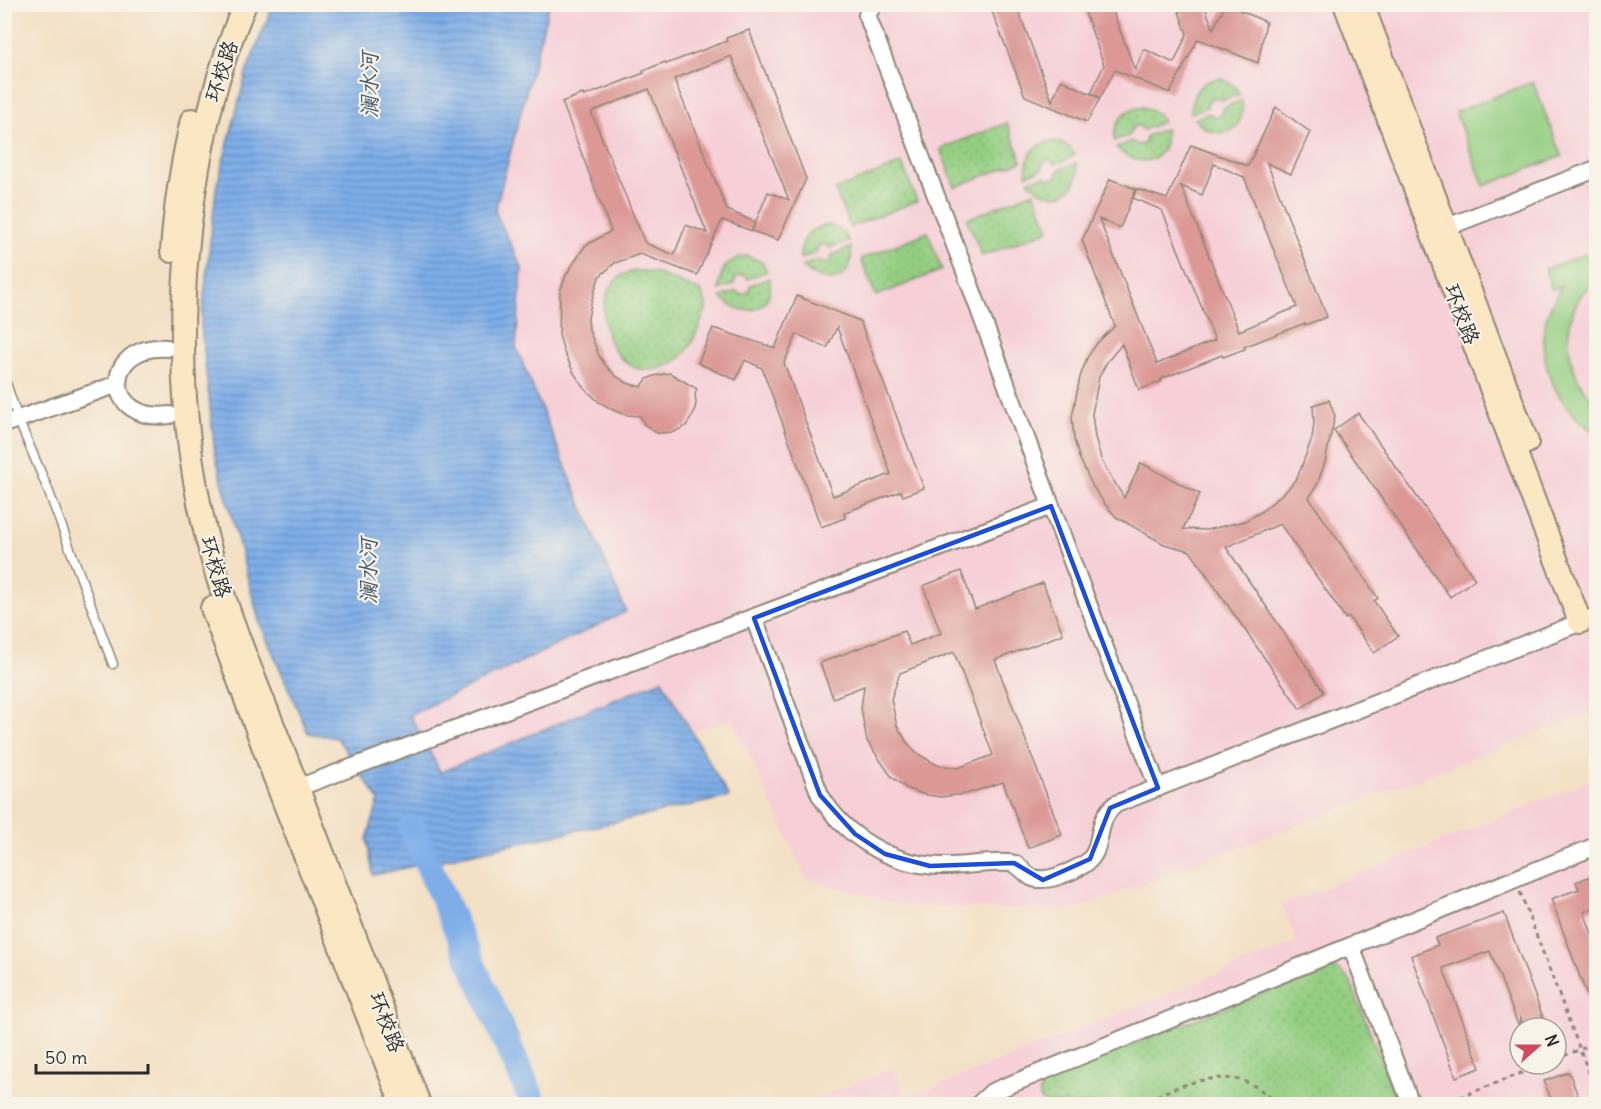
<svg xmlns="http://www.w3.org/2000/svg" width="1601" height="1109" viewBox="0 0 1601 1109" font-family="Delius,'LXGW WenKai TC',sans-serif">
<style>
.built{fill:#f6cfd7;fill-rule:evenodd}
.grass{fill:url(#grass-dots);stroke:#607c56;stroke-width:1.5}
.garden{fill:#94ce82;stroke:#607c56;stroke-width:1.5}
.water{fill:url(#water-rules);stroke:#546c8a;stroke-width:1.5}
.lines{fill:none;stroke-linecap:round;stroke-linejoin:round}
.river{stroke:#7eade8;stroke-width:27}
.building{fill:#db9894;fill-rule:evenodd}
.lane-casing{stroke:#8f8678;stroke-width:11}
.street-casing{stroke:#8f8678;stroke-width:20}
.secondary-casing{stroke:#8f8678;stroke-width:26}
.path{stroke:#8f8678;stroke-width:3;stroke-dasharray:4.5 4.5;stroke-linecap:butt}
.lane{stroke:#fff;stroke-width:8}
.street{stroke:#fff;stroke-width:16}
.secondary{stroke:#fbe7c3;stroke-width:22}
.marked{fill:none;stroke:#1d4ed8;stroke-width:4.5;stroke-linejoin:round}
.labels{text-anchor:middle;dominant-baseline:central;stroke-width:4.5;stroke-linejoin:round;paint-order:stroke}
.street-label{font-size:21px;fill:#2b2b2b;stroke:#f7f3e8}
.water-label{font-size:22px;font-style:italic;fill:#48586d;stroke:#f7f3e8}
</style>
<defs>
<pattern id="grass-dots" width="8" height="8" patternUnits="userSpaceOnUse" patternTransform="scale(1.5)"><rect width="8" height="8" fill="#94ce82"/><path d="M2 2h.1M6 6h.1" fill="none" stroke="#80b170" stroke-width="1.8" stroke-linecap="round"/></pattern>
<pattern id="water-rules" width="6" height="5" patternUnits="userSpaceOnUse" patternTransform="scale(1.5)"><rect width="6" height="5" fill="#7eade8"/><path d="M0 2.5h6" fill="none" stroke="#678dbc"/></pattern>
</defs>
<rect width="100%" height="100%" fill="#f7f3e8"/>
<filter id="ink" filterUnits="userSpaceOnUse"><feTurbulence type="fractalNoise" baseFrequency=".0167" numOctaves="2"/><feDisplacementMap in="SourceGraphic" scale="12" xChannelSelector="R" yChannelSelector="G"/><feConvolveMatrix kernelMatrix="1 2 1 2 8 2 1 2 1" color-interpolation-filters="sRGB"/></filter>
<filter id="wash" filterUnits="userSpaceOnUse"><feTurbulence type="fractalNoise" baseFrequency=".008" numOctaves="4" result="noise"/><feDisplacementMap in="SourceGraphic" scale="24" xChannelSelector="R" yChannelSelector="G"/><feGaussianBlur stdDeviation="1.35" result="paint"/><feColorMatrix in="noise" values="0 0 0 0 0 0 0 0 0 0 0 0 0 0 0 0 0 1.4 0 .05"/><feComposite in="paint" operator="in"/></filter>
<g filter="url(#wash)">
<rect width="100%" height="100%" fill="#f3e0c5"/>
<g class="built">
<polygon points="405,5 1596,5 1596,711 1074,911 900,906 806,878 733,719 427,819 353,695"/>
<path d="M1596 778V1104H802L894 1068 905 1099 1297 942 1282 905ZM1520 1028H1556V1064H1520Z"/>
</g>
<g class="grass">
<path d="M1220 78 1234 85 1240 94 1221 101 1216 97 1209 100 1207 107 1191 113C1191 92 1200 81 1220 78Z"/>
<path d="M1242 100C1247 135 1215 143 1194 119L1209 113 1215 117 1222 115 1223 108Z"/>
<path d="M1143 107 1157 113 1163 122 1143 130 1138 125 1132 128 1130 135 1114 141C1114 121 1123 109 1143 107Z"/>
<polygon points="1007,123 1022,161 955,187 940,149"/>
<path d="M1165 129C1170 163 1138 171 1116 147L1132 141 1138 145 1145 143 1146 136Z"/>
<path d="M1055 141 1069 147 1075 156 1055 164 1050 159 1044 162 1042 169 1026 175C1026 154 1034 143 1055 141Z"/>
<polygon points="902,163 917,201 850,227 835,190"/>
<path d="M1077 163C1082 197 1050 205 1028 181L1044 176 1050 179 1057 177 1058 170Z"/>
<polygon points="1034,192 1049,230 982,256 967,219"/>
<path d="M829 225 843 232 849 241 829 248 824 244 818 246 816 253 800 259C800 239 809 227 829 225Z"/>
<polygon points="928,232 942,270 876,296 861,259"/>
<path d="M851 247C856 283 824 289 802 266L818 260 824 264 831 261 832 255Z"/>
<path d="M747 256 762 262 767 271 748 279 743 275 736 277 734 284 719 290C719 270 727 258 747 256Z"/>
<path d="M644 271 656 273 701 291 707 307C700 323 694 344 682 356 676 362 666 367 658 369 605 381 582 288 630 272 634 271 640 271 644 271Z"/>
<path d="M770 278C774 313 742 320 721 297L736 291 742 295 749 292 750 285Z"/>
<path d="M1326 968C1339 968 1344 972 1351 983L1398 1104H1047L1041 1100C1036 1086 1044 1081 1055 1075Z"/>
</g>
<g class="garden">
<polygon points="1533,82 1562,156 1484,186 1455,112"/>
<path d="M1596 250V280C1557 309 1562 372 1596 403V434C1547 399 1525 339 1562 286L1552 290 1545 269Z"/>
</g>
<polygon class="water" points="273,5 549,5 495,211 522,268 516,347 626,612 410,715 440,771 439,773 662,680 729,797 373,875 367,839 379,800 337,738 308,733 259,621 215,454 201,324 216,189 247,70"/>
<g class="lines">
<polyline class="river" points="412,828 534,1104"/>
</g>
<g id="blocks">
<g class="building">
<polygon points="989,4 1016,4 1052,101 1061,80 1100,98 1087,122 1025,96"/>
<polygon points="1082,4 1110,4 1135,70 1144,49 1174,63 1187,34 1176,4 1204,4 1213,29 1226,4 1266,22 1258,63 1198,39 1170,93 1115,70 1100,98 1091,93 1104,65"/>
<path d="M749 30 806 179 778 240 752 231 768 192 789 200 731 56 674 79 727 210 755 222 752 231 722 220 697 275 640 254 615 263 599 277 591 303 588 318 589 330 599 356 606 366 616 376 627 383 641 387 647 379 654 376 670 373 697 389 695 394 696 403 694 413 686 426 674 432 657 433 644 424 640 416 627 415 615 411 599 402 585 389 574 373 564 352 559 335 560 292 566 275 585 246 611 231 562 102 583 94 584 96 644 73 643 71 665 62 666 64 727 41 726 38ZM649 89 707 233 686 225 674 255 645 243 591 112Z"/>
<path d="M1276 107 1310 132 1291 174 1267 163 1327 317 1305 325V323L1244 347 1245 349 1223 357 1222 355 1161 379 1162 381 1139 390 1122 344 1107 362 1099 377 1092 414 1095 437 1102 462 1124 498 1141 463 1200 494 1183 529 1206 530 1245 521 1261 512 1288 489 1298 476 1312 438 1314 423 1313 405 1329 400 1335 416 1325 462 1317 485 1309 498 1378 598 1374 601 1398 636 1374 653 1349 617 1346 619 1280 524 1226 547 1324 692 1300 709 1190 551 1164 544 1116 517 1104 503 1093 487 1079 457 1074 439 1072 417 1080 377 1087 358 1097 343 1115 326 1082 240 1110 179 1136 189 1120 228 1099 219 1157 364 1215 340 1162 210 1133 198 1137 189 1167 199 1191 145 1248 166ZM1214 164 1244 177 1297 307 1239 331 1181 186 1202 195Z"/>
<path d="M797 296 860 321 924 488 903 496 901 491 844 513 845 518 821 527 762 368 745 360 736 380 698 363 713 328 775 348ZM837 327 891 474 833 496 784 363 797 334 827 348Z"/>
<polygon points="1358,413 1475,579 1450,597 1334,430"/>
<path d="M961 571 975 609 1043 583 1063 634 995 660 1062 835 1028 848 1003 782 966 794 940 797 922 794 906 788 891 776 867 741 861 709 864 686 833 698 820 663 904 631 910 645 941 633 923 586ZM954 652 993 755 958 768 937 765 916 753 906 741 897 726 891 699 900 673Z"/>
<polygon points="1596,874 1596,907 1584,912 1596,945 1595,1017 1551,899 1579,889 1576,882"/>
<polygon points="1504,913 1547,1028 1524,1028 1520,1016 1519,1027 1490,951 1443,968 1480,1068 1456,1077 1411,956 1438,945 1435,938"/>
<polygon points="1569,1072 1581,1104 1553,1104 1544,1081"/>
</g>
</g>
</g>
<g filter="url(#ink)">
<use href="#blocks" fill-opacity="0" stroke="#8f8678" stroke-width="1.5"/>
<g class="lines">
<g class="lane-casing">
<polyline id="lane" points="4,377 18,419 47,487 113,664"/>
</g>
<g class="street-casing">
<g id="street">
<polyline points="874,4 867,15 969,282 1051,506"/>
<polyline points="1437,231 1596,169"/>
<path d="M167 348C100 344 103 424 170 415"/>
<polyline points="4,424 118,384"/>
<path d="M754 618 820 795C845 837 892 865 940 866 963 867 986 861 1009 863 1019 863 1023 872 1031 877 1045 884 1071 872 1083 865 1107 851 1092 821 1116 804L1594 617"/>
<polyline points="289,791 1051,506 1158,788"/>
<polyline points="1351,946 1411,1104"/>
<polyline points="979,1104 992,1092 1596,846"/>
</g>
</g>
<g class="secondary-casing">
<g id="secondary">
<path d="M245 4C218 67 204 127 194 193 175 320 179 442 214 565 235 637 266 706 293 776 335 885 377 995 419 1104"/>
<polyline points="1345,4 1580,622"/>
<polyline points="1362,4 1527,442"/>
<path d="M172 251C175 206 182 164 192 120"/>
<polyline points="212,608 281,794 401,1101"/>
</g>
</g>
<g class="path">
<polyline points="1520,892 1596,1092"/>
<polyline points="1556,1059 1596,1043"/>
<path d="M1141 1104C1169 1088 1217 1069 1248 1083 1260 1088 1269 1096 1279 1104"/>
<polyline points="1443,1104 1544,1064"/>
</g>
<use href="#lane" class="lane"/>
<use href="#street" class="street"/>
<use href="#secondary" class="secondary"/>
</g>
</g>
<path class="marked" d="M1051 506 1158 788 1110 808 1090 859 1043 880 1014 863 930 866 885 854 855 834 820 795 754 618Z"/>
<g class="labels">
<g class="street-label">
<text transform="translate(221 71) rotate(-72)">环校路</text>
<text transform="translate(1462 314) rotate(69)">环校路</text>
<text transform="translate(216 567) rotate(74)">环校路</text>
<text transform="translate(387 1022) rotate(69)">环校路</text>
</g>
<g class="water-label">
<text transform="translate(369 85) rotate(-90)">澜水河</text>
<text transform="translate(368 571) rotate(-90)">澜水河</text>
</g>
</g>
<rect width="1601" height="1109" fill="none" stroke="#f7f3e8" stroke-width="24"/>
<g transform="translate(1538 1046) rotate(69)"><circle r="28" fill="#f7f3e8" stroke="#a5a39c" stroke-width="1.5"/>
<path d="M0-4.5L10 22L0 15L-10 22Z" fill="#d1495b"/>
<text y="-9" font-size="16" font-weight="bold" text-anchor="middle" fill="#2b2b2b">N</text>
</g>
<path d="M36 1064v9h112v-9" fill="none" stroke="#2b2b2b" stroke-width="3"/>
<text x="45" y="1064" font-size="18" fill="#2b2b2b" stroke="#f7f3e8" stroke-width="4.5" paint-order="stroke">50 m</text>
</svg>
